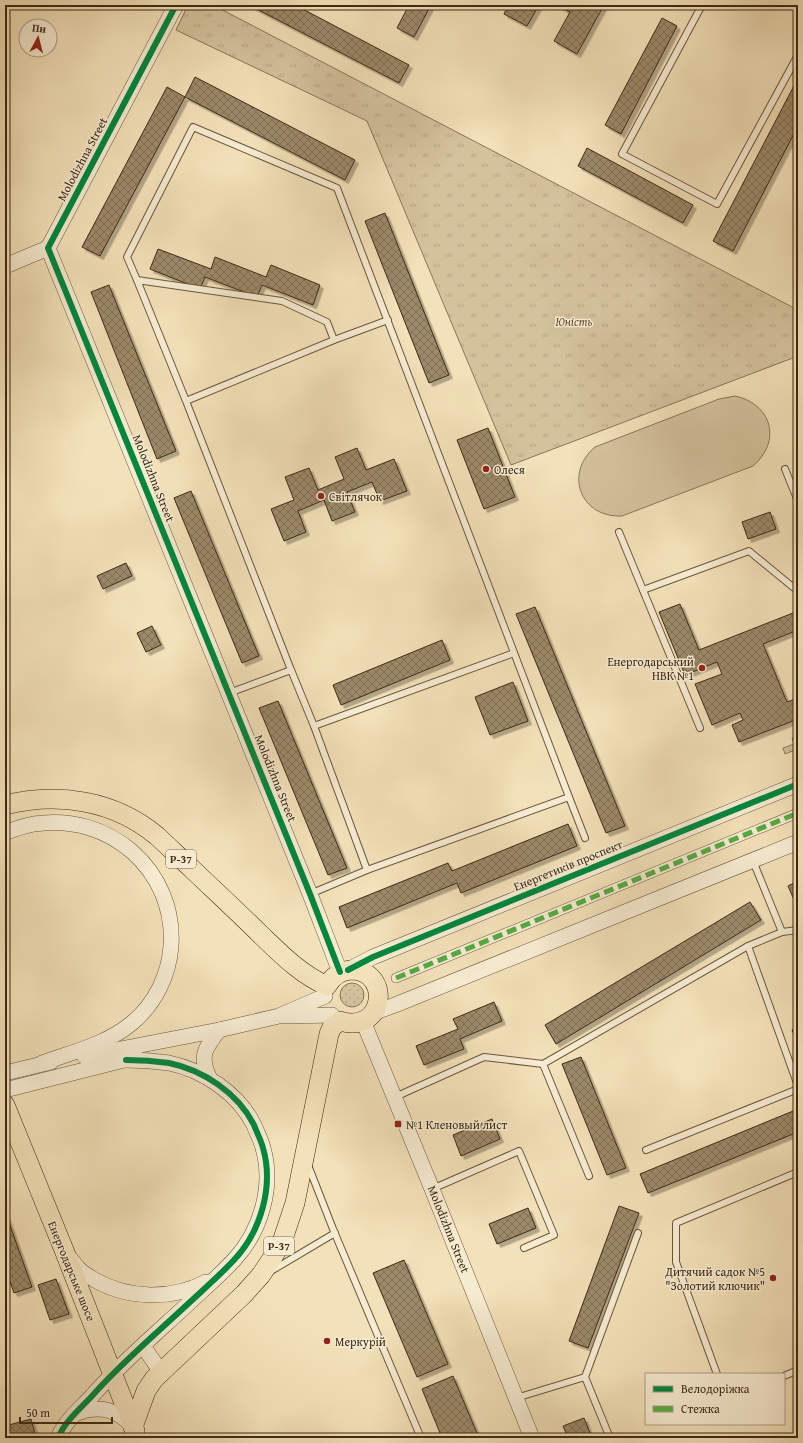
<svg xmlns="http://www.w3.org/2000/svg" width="803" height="1443" viewBox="0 0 803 1443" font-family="'Gentium Book Plus',serif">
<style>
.grass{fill:url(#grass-dots);stroke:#887658}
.park{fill:url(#park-tufts);stroke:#887658}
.pitch{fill:#d4c29d;stroke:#887658}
.building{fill:url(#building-cross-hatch);stroke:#3d2914;filter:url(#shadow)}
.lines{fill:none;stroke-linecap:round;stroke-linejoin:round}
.service-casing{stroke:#6a573d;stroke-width:8}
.pedestrian-casing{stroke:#6a573d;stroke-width:10}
.tertiary-casing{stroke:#6a573d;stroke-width:16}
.primary-casing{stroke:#3d2914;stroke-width:20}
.service{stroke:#f7ecd2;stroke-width:6}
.pedestrian{stroke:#f7ecd2;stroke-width:9}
.tertiary{stroke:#f7ecd2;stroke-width:15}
.primary{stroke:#f3e1b9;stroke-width:19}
.quiet{stroke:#55ab42;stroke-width:5;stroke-dasharray:10 5;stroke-linecap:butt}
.cycleway-casing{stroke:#f7ecd2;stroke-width:8}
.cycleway{stroke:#00873e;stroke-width:6}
.poi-dot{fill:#8f2418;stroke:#f7ecd2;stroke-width:1.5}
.labels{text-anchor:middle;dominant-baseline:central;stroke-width:3;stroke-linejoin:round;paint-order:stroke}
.shield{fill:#f7ecd2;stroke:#75644d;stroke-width:1}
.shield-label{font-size:11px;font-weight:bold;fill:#3d2914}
.street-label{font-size:12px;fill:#3d2914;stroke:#f7ecd2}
.park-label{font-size:12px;font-style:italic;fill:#634f36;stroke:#f7ecd2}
.poi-label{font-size:12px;fill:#3d2914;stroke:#f7ecd2;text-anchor:start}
</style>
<defs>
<pattern id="grass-dots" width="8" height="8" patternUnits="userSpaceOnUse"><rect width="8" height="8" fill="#d4c29d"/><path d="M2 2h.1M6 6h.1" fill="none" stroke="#b7a786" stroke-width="1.8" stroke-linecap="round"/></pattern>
<pattern id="park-tufts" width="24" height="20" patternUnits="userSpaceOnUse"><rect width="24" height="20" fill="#d4c29d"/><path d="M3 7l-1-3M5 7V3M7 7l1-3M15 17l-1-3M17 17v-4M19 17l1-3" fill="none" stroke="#b7a786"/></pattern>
<pattern id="building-cross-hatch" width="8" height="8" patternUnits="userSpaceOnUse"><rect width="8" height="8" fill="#9c896a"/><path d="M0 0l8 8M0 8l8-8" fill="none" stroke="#807056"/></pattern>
<filter id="shadow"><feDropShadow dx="3.5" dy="3.5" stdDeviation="0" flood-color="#0004"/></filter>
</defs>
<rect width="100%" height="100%" fill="#f3e1b9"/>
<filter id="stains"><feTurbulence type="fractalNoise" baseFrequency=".005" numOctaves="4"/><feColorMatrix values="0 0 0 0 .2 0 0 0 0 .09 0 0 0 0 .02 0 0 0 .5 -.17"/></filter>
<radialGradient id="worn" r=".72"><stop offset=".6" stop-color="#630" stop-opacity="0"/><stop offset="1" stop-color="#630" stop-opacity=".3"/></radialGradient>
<g class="grass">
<polygon points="797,737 798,757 795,750 785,754 783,748 794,744 792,738"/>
<circle cx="352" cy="995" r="12"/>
</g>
<polygon class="park" points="188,5 213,5 798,310 798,356 511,465 367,121 176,30"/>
<path class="pitch" d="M735 396C772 404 782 441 753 466L622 516C580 518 564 473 595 447L719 399Z"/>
<g class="building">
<polygon points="249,5 295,5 409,65 399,83"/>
<polygon points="409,5 431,5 414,37 397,28"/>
<polygon points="508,5 539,5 527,26 504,14"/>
<polygon points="556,5 604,5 577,54 554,41 570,12"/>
<polygon points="662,18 677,26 621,134 605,125"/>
<polygon points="195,77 355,160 345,180 185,97"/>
<polygon points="798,78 798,126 733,251 713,241"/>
<polygon points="167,87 185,97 100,256 82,247"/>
<polygon points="587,148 693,205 683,223 578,166"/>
<polygon points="385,213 449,375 429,383 365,221"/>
<polygon points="158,249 211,269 215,257 266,277 271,265 320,285 313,305 262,285 257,297 205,277 200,289 150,269"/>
<polygon points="109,285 176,451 157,459 91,292"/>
<polygon points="488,428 515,497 484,509 457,440"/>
<polygon points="357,448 366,470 394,459 407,491 380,501 372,482 347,492 355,512 332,521 324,500 298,511 306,532 284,541 271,509 294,500 285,477 309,468 318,490 344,479 335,457"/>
<polygon points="191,491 259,656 242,663 174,498"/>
<polygon points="770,512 776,529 748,539 742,522"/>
<polygon points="126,563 132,576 103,589 97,576"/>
<polygon points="680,604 699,650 798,611 798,630 763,644 787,702 798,698 798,719 739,742 732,725 743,720 740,713 712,725 695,684 722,674 717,662 685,675 659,612"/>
<polygon points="535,607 625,826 606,833 516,614"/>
<polygon points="152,626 161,645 146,652 137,633"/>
<polygon points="442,640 450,660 341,705 333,685"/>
<polygon points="513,682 528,721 490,735 475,697"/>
<polygon points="278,701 347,868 328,875 259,708"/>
<polygon points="568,824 577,846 461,893 457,883 347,928 339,907 448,863 452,871"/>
<polygon points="798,881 798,909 788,886"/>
<polygon points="750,902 761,920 556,1044 545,1025"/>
<polygon points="494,1002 502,1021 460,1039 464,1049 424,1065 416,1046 458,1029 453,1019"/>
<polygon points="798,1027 798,1043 792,1030"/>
<polygon points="581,1057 626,1168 607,1175 562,1064"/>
<polygon points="798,1109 798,1132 648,1193 640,1174"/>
<polygon points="492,1119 500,1139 461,1156 453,1135"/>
<polygon points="619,1206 639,1213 588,1348 569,1341"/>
<polygon points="528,1208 536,1228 497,1244 489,1224"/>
<polygon points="7,1217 32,1287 14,1293 5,1267 5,1218"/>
<polygon points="404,1260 448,1364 417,1377 373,1273"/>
<polygon points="56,1279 69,1314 50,1320 38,1285"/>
<polygon points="453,1376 479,1438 442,1438 422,1389"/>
<polygon points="584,1418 592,1438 568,1438 563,1426"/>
<polygon points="31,1419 36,1438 9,1438 5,1426"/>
</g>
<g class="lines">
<g class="service-casing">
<g id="service">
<polyline points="702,5 622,154 717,204 798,55"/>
<polyline points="792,5 798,8"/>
<polyline points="137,280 127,257 193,127 337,188 569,797 367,870 310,894"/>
<polyline points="334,340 388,320"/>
<polyline points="186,401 137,280 282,301 327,322 334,340 186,401 291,670"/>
<polyline points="785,469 798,501"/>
<polyline points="619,532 700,728"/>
<polyline points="643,590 749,551 794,588 798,586"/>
<polyline points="229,693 291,670 314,726 367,870"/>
<polyline points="314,726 514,653"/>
<polyline points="569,797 585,838"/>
<polyline points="753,861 782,932"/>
<polyline points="748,946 798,1086"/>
<polyline points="543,1064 589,1176"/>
<polyline points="395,1097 484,1057 543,1064 748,946 782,932 798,930"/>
<polyline points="646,1150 798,1089"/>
<polyline points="308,1165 333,1229 421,1438"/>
<polyline points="432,1189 519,1151 554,1235 524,1248"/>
<polyline points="271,1271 335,1233"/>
<polyline points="717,1374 676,1262 676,1223 798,1172"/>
<polyline points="784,1376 798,1370"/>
<polyline points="516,1398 585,1377"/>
<polyline points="610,1438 585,1377 638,1233"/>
</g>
</g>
<g class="pedestrian-casing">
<polyline id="pedestrian" points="396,978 798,813"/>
</g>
<g class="tertiary-casing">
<g id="tertiary">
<polyline points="176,5 48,248 310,894 340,972"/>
<polyline points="5,266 48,248"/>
<path d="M5 833C14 829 24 826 34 824 109 812 176 870 171 946 169 975 155 1004 132 1023 107 1044 73 1052 42 1063"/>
<polyline points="348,970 373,957 798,784"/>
<polyline points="373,1013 395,1005 798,842"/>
<polyline points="286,1016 332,1015"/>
<polyline points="363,1021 432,1189 532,1438"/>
<polyline points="84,1056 219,1030 279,1016 325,996"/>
<polyline points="5,1073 51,1062"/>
<path d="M210 1079C199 1057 204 1049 219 1030"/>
<polyline points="5,1090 136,1057"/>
<path d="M70 1258C73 1262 76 1266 80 1270 84 1274 90 1277 95 1280 128 1299 172 1300 206 1282"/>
<polyline points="143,1346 161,1372"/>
<path d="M75 1414C97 1404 118 1409 133 1427"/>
<path d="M58 1438C65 1421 80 1409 92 1396 122 1362 157 1333 190 1302 205 1288 220 1275 234 1260 261 1231 274 1186 263 1148 261 1140 257 1133 254 1125 238 1093 203 1070 169 1063 155 1061 140 1060 126 1060"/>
</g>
</g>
<g class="primary-casing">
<g id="primary">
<path d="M5 805C58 792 114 800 157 836 169 847 180 858 192 869 215 891 238 912 260 934 281 954 300 974 327 986 332 977 341 970 352 970 392 971 385 1035 340 1021L332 1027 329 1034 295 1203 283 1239 273 1257 261 1275 244 1294 154 1379 146 1391 133 1427"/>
<polyline points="5,1105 64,1250 135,1431"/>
</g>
</g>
<use href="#service" class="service"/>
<use href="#pedestrian" class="pedestrian"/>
<use href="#tertiary" class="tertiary"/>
<use href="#primary" class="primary"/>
<polyline class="quiet" points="396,978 798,813"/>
<g class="cycleway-casing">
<g id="cycleway">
<polyline points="176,5 48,248 310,894 340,972"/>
<polyline points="348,970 373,957 798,784"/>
<path d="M58 1438C65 1421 80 1409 92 1396 122 1362 157 1333 190 1302 205 1288 220 1275 234 1260 261 1231 274 1186 263 1148 261 1140 257 1133 254 1125 238 1093 203 1070 169 1063 155 1061 140 1060 126 1060"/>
</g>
</g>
<use href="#cycleway" class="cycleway"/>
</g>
<g class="poi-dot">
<circle cx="486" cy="469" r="4"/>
<circle cx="321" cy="496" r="4"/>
<circle cx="702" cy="668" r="4"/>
<rect x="394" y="1120" width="8" height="8" rx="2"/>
<circle cx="773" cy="1278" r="4"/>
<circle cx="327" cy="1341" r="4"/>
</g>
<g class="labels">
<g class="shield">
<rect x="166" y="850" width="30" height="18" rx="3"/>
<rect x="264" y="1237" width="30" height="18" rx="3"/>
</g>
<g class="shield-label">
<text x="181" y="859">Р-37</text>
<text x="279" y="1246">Р-37</text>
</g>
<g class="street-label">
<text transform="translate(82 159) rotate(-62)">Molodizhna Street</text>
<text transform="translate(154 478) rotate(68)">Molodizhna Street</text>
<text transform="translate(276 778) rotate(68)">Molodizhna Street</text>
<text transform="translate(568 865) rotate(-22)">Енергетиків проспект</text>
<text transform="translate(449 1229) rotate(68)">Molodizhna Street</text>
<text transform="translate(72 1271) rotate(68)">Енергодарське шосе</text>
</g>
<g class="park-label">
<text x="574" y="321">Юність</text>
</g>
<g class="poi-label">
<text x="494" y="469">Олеся</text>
<text x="329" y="496">Світлячок</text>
<text x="694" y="661" text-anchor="end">Енергодарський<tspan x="694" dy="14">НВК №1</tspan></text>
<text x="406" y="1124">№1 Кленовый лист</text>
<text x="765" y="1271" text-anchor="end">Дитячий садок №5<tspan x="765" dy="14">"Золотий ключик"</tspan></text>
<text x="335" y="1341">Меркурій</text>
</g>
</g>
<rect width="803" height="1443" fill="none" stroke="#f3e1b9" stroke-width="20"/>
<rect x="6" y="6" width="791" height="1431" fill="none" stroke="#3d2914" stroke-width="2"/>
<rect x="10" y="10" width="783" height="1423" fill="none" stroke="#3d2914"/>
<rect x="645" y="1373" width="140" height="52" fill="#f7ecd2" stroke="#ad9e86"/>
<rect x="653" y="1386" width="20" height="6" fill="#00873e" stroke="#ad9e86"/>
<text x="681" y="1393" font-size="12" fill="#3d2914">Велодоріжка</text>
<rect x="653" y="1406" width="20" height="6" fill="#55ab42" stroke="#ad9e86"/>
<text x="681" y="1413" font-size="12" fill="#3d2914">Стежка</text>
<g transform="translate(38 38) rotate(7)"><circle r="19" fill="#f7ecd2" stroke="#ad9e86"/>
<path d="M0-3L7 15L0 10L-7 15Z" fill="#8f2418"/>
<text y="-6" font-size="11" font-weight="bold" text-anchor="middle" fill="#3d2914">Пн</text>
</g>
<path d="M20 1417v6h92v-6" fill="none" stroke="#3d2914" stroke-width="2"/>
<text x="26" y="1417" font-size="12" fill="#3d2914" stroke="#f7ecd2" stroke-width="3" paint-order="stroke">50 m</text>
<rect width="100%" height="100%" filter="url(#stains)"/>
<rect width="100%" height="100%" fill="url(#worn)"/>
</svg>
